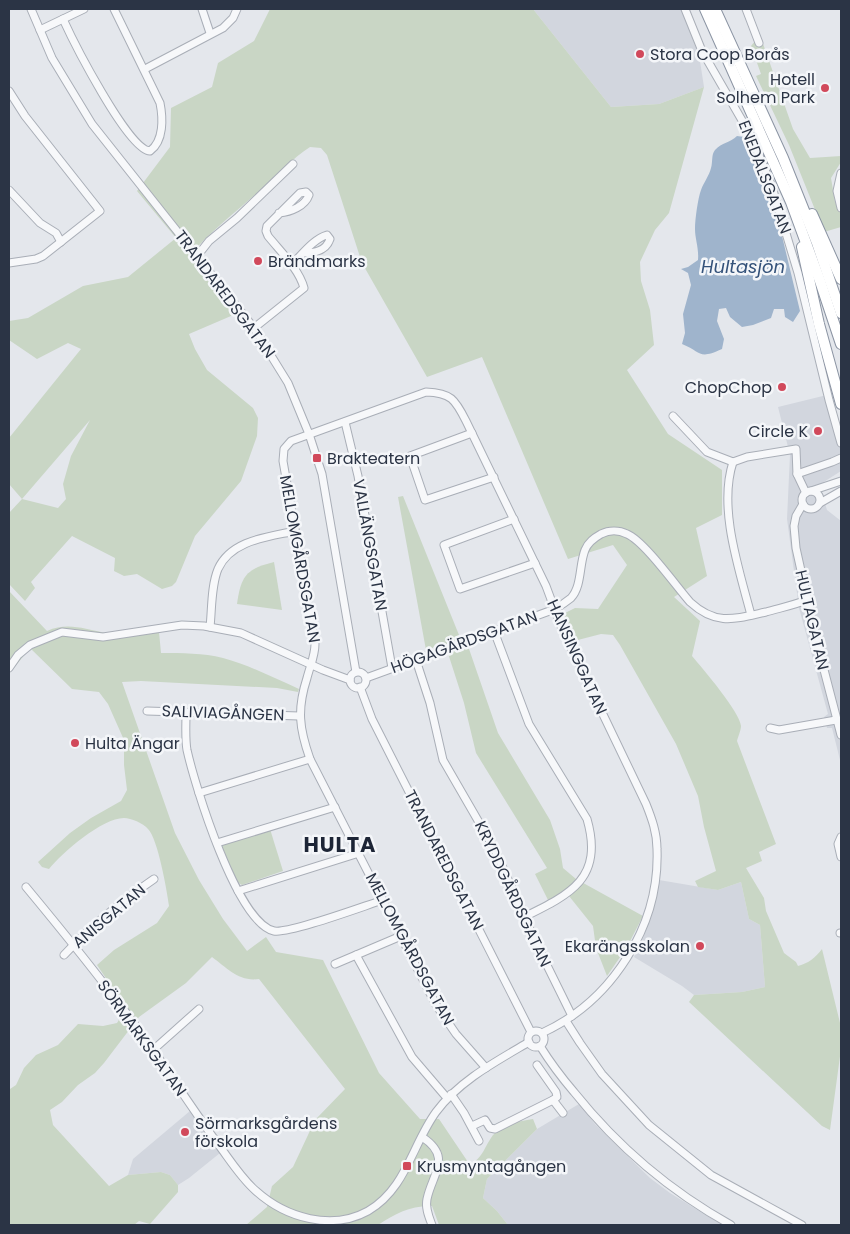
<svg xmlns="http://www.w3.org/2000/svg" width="850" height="1234" viewBox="0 0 850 1234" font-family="Poppins,sans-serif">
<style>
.built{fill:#d2d6de}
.green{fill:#c9d6c5;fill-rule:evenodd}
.water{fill:#9fb4cc}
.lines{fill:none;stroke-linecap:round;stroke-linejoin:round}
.minor-casing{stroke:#a9aeb7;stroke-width:9}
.highway-casing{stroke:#8b94a3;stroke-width:12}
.minor{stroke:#f7f8fa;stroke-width:7}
.highway{stroke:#fff;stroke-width:10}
.poi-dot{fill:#d1495b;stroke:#f4f6f9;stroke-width:2}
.labels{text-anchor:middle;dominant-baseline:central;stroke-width:5;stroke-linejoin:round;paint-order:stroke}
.poi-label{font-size:16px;fill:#2b3445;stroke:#f4f6f9;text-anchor:start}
.street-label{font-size:16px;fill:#2b3445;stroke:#f4f6f9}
.water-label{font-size:18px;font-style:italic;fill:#34527a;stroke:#f4f6f9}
.district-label{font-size:21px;font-weight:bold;letter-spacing:1px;fill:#1d2536;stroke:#f4f6f9}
</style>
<rect width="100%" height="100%" fill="#e4e7ec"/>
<g class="built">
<polygon points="533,9 681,9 699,55 704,87 659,104 611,107"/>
<polygon points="831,394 841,429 841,471 819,485 827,510 841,521 841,764 832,728 827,728 824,717 828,714 799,608 787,519 790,455 778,407"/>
<polygon points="659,880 718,890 741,882 749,919 760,925 765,987 742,992 694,995 682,986 634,957 644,936 653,909"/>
<polygon points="579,1104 595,1124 650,1178 670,1193 722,1225 508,1225 497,1211 483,1198 487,1179 537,1129"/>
<polygon points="190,1111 220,1153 189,1178 178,1185 170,1175 161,1172 128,1175 133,1159"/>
</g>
<g class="green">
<path d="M270 9H533L611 107 659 104 704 87 669 213 655 230 640 262 641 281 650 310 654 345 627 370 668 434 722 470V515L696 528 707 576 674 597 700 621 692 656C703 669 740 712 741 726 741 730 738 737 737 741L776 844 759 852 762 861 746 868 764 898 766 911 784 953 796 962 798 966C809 963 815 958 822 949L841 1027V1049L830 1130 822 1126 689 1002 694 995 742 992 765 987 760 925 749 919 741 882 718 890 698 887 695 881 716 871 704 827 698 796 676 744 620 645 613 635 601 634 574 641 563 614 575 608 598 609 627 565 613 545 568 559 482 357 427 377 362 263 327 155 321 148 310 147C292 159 279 173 264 187 239 209 212 230 190 255 205 275 222 293 238 313L189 334 195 349 207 370 253 408 258 418 257 436 241 481 195 536 176 582 172 586 162 589 137 574 124 576 114 571 115 558 72 536 31 582 35 588 25 601 9 584V513L22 499 9 484V438L81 349 68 343 37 359 9 340V321L28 318 83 286 128 277 176 238 137 191 170 147 171 108 212 87 218 63 254 41ZM90 420 71 456 63 484 66 499 58 508 22 499Z"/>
<polygon points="760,35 793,129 810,158 841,156 841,162 831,178 835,202 841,214 841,227 824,232 789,145 756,76 761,74 751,46"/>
<polygon points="403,496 459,635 468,646 498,733 550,820 560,849 563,868 576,879 643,916 627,947 607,976 596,948 593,926 565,891 548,900 535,874 547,868 476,753 464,703 445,644 426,650 398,497"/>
<path d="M274 562 282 610 237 604C241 576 246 569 274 562Z"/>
<path d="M9 591 47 631C68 622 84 629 105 633 122 635 141 635 159 632L161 653C182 653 203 653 223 658 249 665 274 678 299 689L298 692 277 688 141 681 122 682 175 833 199 880 223 919 247 951 266 937 276 952 323 960 379 1073 420 1119H439L470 1165C483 1157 483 1150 491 1138 499 1125 519 1121 533 1119L537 1129 487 1179 483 1198 497 1211 508 1225H439L432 1206C412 1205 394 1214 378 1225H246L267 1207 272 1186 293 1167 315 1120 345 1089 259 979C239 982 227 968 212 957L186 983 139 1017 104 1063 95 1073 78 1085 62 1102 50 1110 53 1125 109 1186 128 1175 161 1172 170 1175 178 1185V1192L150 1224 139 1221 134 1225H9V1087L10 1089 16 1085 24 1068 36 1055 58 1045 78 1024 103 1026 117 1023 126 1008 97 965 114 950 157 923 169 906C167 891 158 839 148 829 143 823 131 818 124 818 102 818 62 853 49 869L42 867 38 862 70 833 91 818 121 801 127 790 124 765V740L108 704 99 692 72 689 30 648 9 674Z"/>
<polygon points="270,829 283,871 242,885 237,882 221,844"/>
</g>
<path class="water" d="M737 136 744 137 765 183 782 236 800 311 793 322 785 317 784 309H774L771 318 753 325 742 327 730 317 726 308 719 309 717 321 724 339 722 349C698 360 702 352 682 344L685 333 683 314 691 285 688 273 681 269 688 267 698 260C699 248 695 239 695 229 695 219 698 198 701 190 704 182 709 176 711 168 713 162 711 155 715 150 722 142 730 143 737 136Z"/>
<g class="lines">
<g class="minor-casing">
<g id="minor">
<polyline points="31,9 52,58 92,124 254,328 288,383 309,434 322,474 356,672"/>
<polyline points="202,9 210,33"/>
<polyline points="685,9 702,51 751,136 772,187 798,273 829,400 841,443"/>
<polyline points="746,9 759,43"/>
<path d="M63 19C73 41 128 150 150 151 164 141 163 118 160 103L114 9"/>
<polyline points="40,30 84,9"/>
<polyline points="145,69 223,28 233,18 237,9"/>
<polyline points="9,91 25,116 100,211 43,256 36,259 9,263"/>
<polyline points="841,173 837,191 841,208"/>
<polyline points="9,190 40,223 56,233 61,242"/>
<polyline points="198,255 209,241 237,218 293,164"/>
<path d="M291 265C301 256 313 239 327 235L330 239C326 251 315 253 304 253"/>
<path d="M254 328 304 288C299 269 280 251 268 236L266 231 267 226 300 193 306 192 309 195C305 206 291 212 279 213"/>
<polyline points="673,416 707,452 733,462 747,457 796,449 797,474 806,493"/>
<polyline points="345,422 358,476 392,668"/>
<polyline points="472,433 410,456 425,500 494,477"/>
<path d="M733 462C718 508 739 569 751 615"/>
<polyline points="797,474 832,462 841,458"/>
<circle cx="811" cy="500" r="9"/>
<polyline points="811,491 841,481"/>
<polyline points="820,503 841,491"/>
<polyline points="803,504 796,516 794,526 796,548 817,643 841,735"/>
<polyline points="514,519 444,545 460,589 535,563"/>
<path d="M210 627C212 609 211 586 218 569 231 540 268 537 295 531"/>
<path d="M494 631 529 724 587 819C604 878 571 894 524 917"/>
<polyline points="416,660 430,703 443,760 495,850 536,943 572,1016"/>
<polyline points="9,668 18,655 30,645 62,632 103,637 182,625 204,626 241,633 323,670 350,680"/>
<circle cx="358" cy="680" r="8"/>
<path d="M366 678 555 609C560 606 566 602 571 598 582 586 579 565 585 550 588 542 594 538 601 534 609 530 619 530 627 534 644 541 676 586 690 602 716 626 735 619 766 612 780 608 794 605 807 600"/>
<polyline points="360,687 372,719 531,1032"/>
<polyline points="147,711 299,716"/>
<path d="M186 713C186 725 185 739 187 750 195 786 237 923 274 931 289 934 364 906 383 900"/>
<polyline points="770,728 779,730 836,720"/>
<polyline points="199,793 310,759"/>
<polyline points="841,837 838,844 841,857"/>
<polyline points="217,843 335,807"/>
<path d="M26 887C70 940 114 994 154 1051 175 1082 196 1114 218 1144 230 1160 241 1178 256 1191 286 1218 332 1231 368 1211 406 1189 412 1145 436 1112 459 1081 495 1062 529 1042"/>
<polyline points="238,891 359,853"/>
<polyline points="840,933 841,933"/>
<path d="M64 955C91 926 122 901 154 879"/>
<polyline points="356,955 412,1057 447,1098"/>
<polyline points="335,964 401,936"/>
<polyline points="566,1021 580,1043 602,1074 649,1125 711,1175 802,1225"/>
<circle cx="536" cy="1039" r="8"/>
<path d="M540 1046C550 1062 562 1078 574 1092 618 1147 670 1191 731 1225"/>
<polyline points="153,1050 199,1009"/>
<polyline points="537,1065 556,1092 557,1097 553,1100 563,1113"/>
<path d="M486 1068 456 1034 436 1005 310 759C299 728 297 709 307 678 310 666 315 656 315 644L283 461 284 449 291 441 426 392C451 393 455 399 466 421L546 586 562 629 646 804C652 819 657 833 657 849 660 926 612 1001 542 1033"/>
<polyline points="451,1094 464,1113 479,1141"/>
<polyline points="472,1126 485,1120 490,1128 495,1129 553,1100"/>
<path d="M422 1137C453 1157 432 1174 427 1199 425 1208 429 1217 432 1225"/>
</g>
</g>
<g class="highway-casing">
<g id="highway">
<polyline points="705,9 791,202 820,281 841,344"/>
<polyline points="715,9 783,158 817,243 841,313"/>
<polyline points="812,214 841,279"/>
<polyline points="802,247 819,324 841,404"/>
</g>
</g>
<use href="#minor" class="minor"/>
<use href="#highway" class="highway"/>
</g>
<g class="poi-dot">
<circle cx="640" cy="54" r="5"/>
<circle cx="825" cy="88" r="5"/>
<circle cx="258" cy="261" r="5"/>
<circle cx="782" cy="387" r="5"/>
<circle cx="818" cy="431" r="5"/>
<rect x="312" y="453" width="10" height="10" rx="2.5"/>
<circle cx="75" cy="743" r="5"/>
<circle cx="700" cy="946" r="5"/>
<circle cx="185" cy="1132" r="5"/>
<rect x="402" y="1161" width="10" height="10" rx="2.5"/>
</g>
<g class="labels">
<g class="poi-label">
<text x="650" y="54">Stora Coop Borås</text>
<text x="815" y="79" text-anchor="end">Hotell<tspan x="815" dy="18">Solhem Park</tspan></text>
<text x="268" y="261">Brändmarks</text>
<text x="772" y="387" text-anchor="end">ChopChop</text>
<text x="808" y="431" text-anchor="end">Circle K</text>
<text x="327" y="458">Brakteatern</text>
<text x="85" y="743">Hulta Ängar</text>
<text x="690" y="946" text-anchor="end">Ekarängsskolan</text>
<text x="195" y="1123">Sörmarksgårdens<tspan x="195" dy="18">förskola</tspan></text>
<text x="417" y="1166">Krusmyntagången</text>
</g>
<g class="street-label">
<text transform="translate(765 177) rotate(69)">ENEDALSGATAN</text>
<text transform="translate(225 294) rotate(53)">TRANDAREDSGATAN</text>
<text transform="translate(370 545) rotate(80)">VALLÄNGSGATAN</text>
<text transform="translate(300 559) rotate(80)">MELLOMGÅRDSGATAN</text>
<text transform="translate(812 620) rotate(77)">HULTAGATAN</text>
<text transform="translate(464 642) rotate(-20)">HÖGAGÄRDSGATAN</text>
<text transform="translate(577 657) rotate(66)">HANSINGGATAN</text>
<text transform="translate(223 713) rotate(2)">SALIVIAGÅNGEN</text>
<text transform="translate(444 860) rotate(63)">TRANDAREDSGATAN</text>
<text transform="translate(513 894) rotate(65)">KRYDDGÅRDSGATAN</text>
<text transform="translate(109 916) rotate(-40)">ANISGATAN</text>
<text transform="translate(410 949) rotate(62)">MELLOMGÅRDSGATAN</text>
<text transform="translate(142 1038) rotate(54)">SÖRMARKSGATAN</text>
</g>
<g class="water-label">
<text x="743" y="266">Hultasjön</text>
</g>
<g class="district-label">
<text x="340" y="844">HULTA</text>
</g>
</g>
<rect width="850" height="1234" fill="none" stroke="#2b3445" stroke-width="20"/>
</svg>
